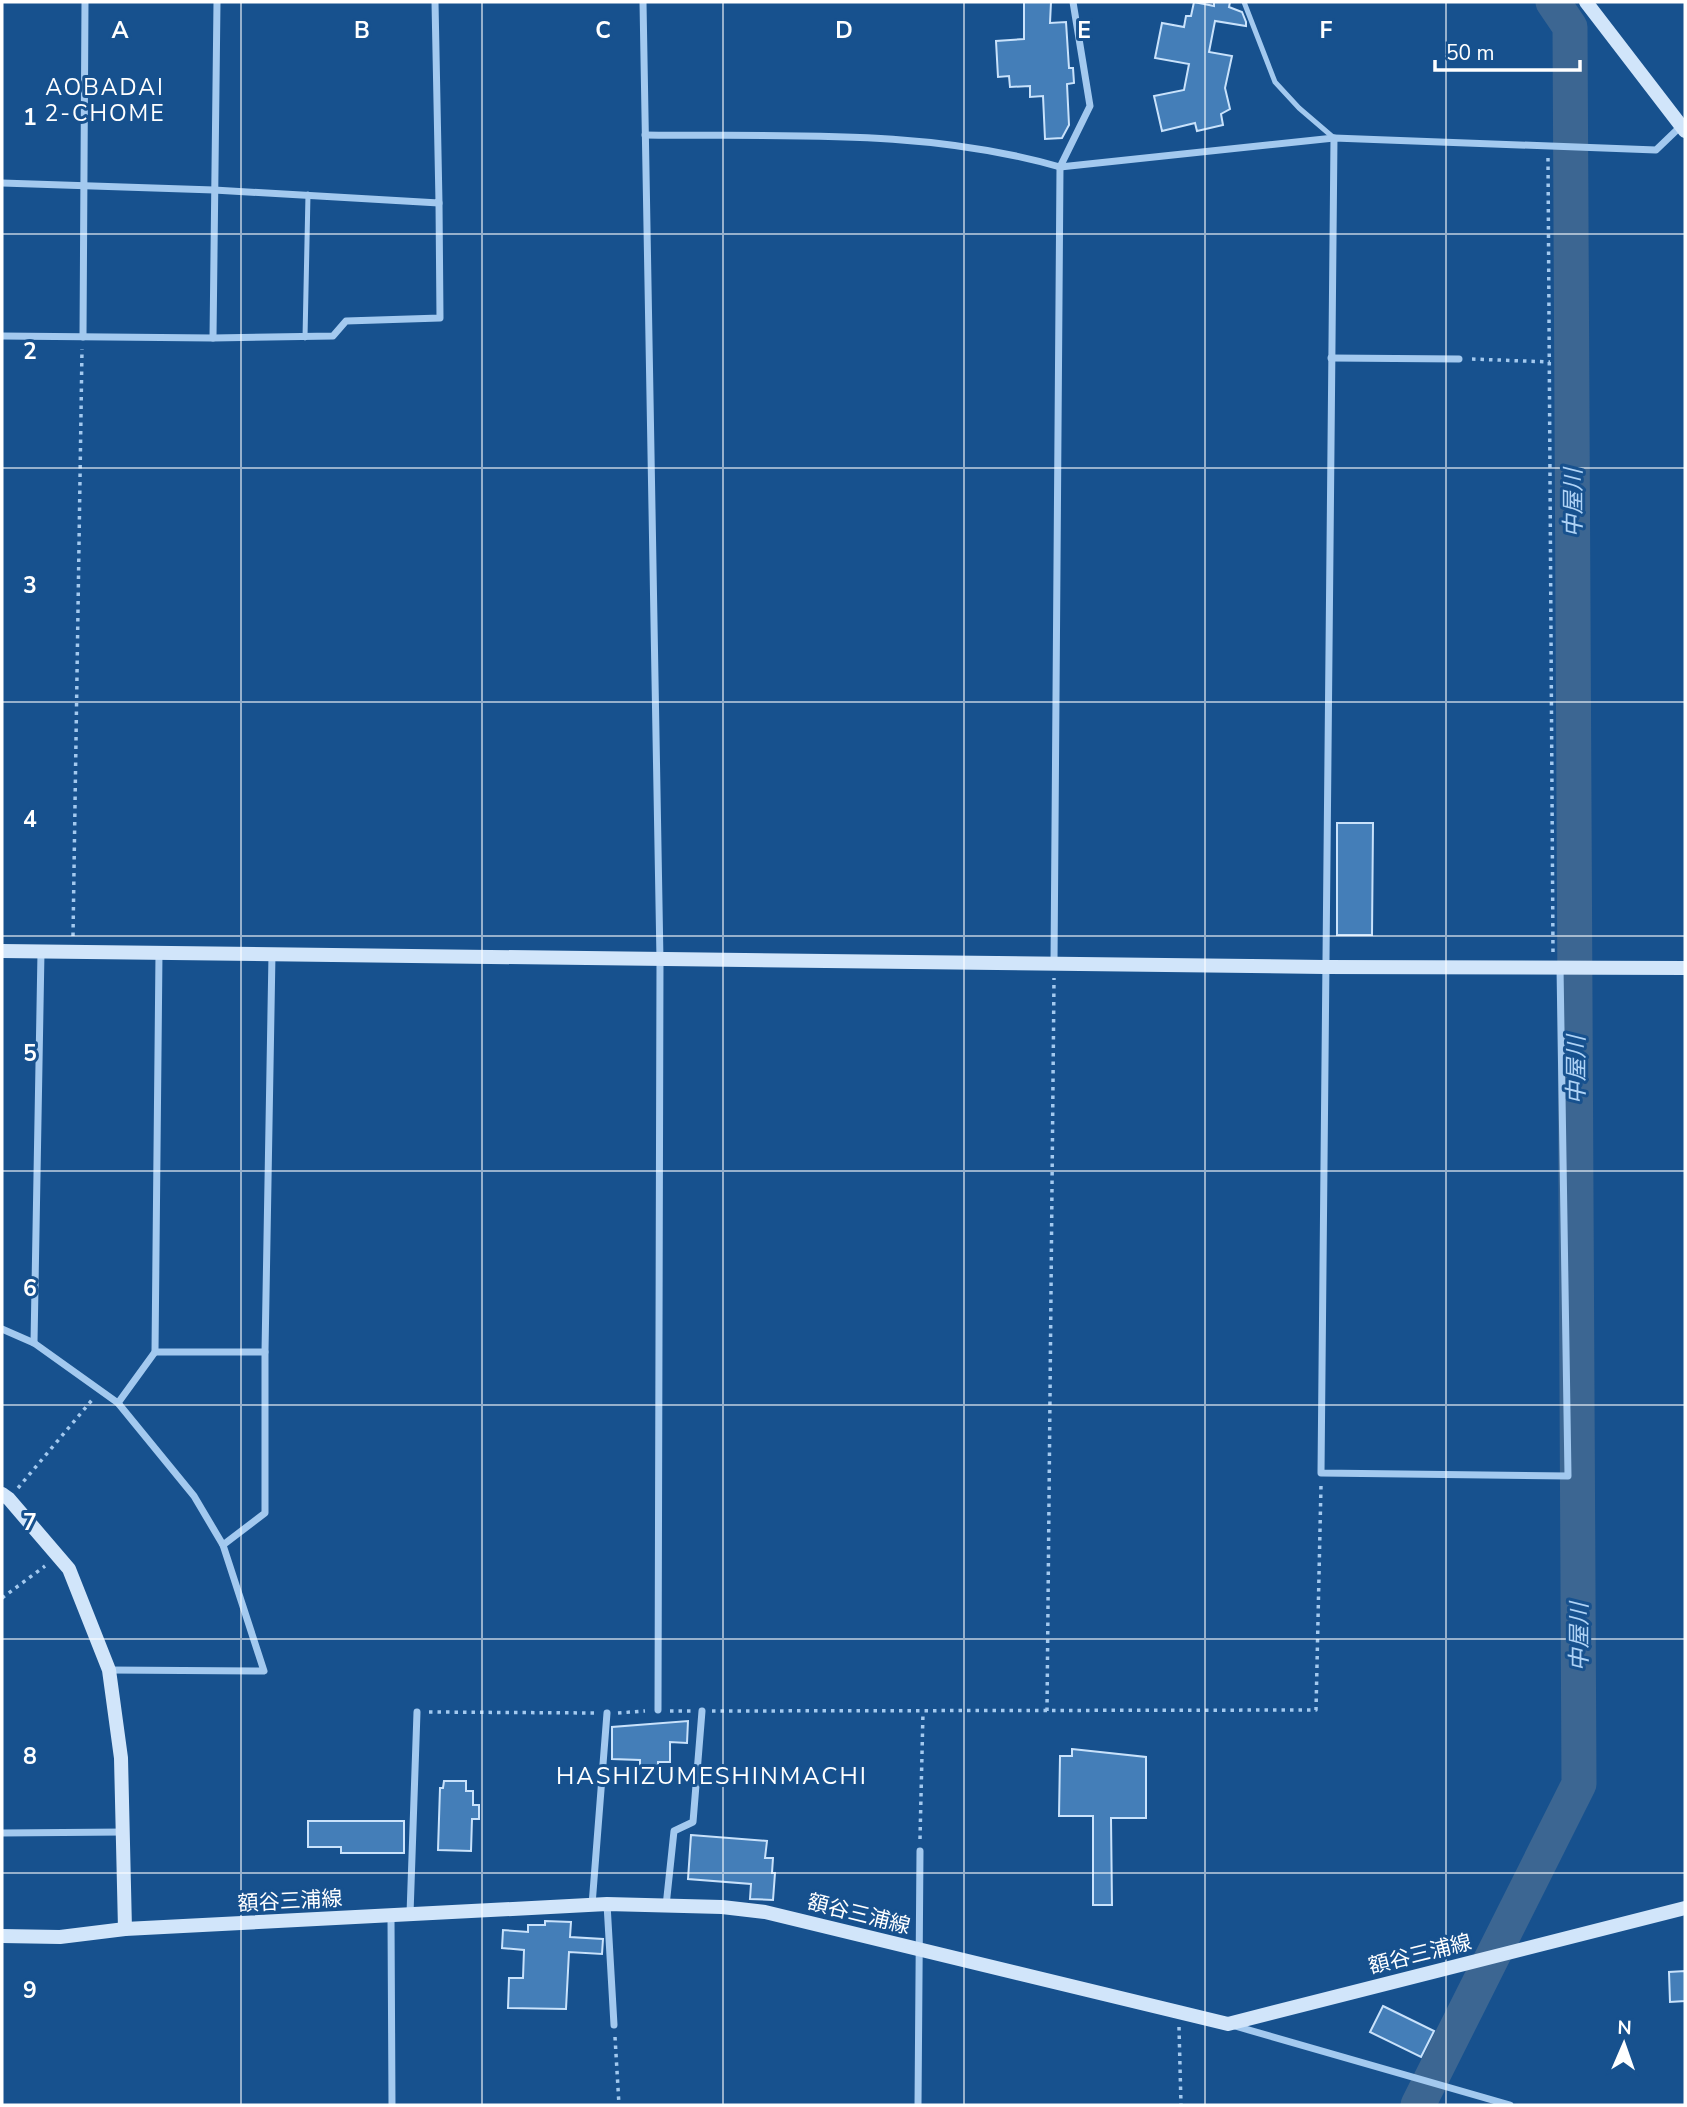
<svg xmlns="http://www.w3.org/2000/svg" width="1687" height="2107" viewBox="0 0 1687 2107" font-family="'Nunito Sans','Noto Sans JP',sans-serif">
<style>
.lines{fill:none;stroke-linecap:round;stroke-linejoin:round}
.river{stroke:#3c6692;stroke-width:35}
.building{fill:#447eb8;stroke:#c9e2fb;stroke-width:2}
.path{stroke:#a3c9ef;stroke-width:3.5;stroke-dasharray:3.5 5;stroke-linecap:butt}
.lane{stroke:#a3c9ef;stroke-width:5}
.street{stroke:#a3c9ef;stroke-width:7}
.secondary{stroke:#d1e5fa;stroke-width:14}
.grid{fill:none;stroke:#fff;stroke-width:2;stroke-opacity:0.55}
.labels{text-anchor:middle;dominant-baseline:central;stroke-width:6;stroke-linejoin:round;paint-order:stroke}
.street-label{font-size:21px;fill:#fff;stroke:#17518e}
.neighbourhood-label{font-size:23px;letter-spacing:2px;fill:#fff;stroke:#17518e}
.water-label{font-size:23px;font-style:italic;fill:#afd3f6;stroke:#17518e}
.quarter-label{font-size:24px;letter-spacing:2px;fill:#fff;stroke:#17518e}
.grid-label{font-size:23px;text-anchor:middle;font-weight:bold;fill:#fff;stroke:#17518e;stroke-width:6;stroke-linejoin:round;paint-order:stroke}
</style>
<rect width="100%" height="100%" fill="#17518e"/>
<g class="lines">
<polyline class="river" points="1418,2105 1579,1784 1570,27 1553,2"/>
</g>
<g class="building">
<polygon points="1024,2 1051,2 1050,23 1066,22 1069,68 1073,68 1074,83 1067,84 1069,125 1062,138 1045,139 1043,96 1030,97 1030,86 1010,87 1009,76 998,77 996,41 1024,39"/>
<polygon points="1194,2 1214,6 1214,2 1230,2 1229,7 1242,12 1246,22 1246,26 1215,21 1209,52 1232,56 1225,88 1230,109 1221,114 1223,125 1197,131 1195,123 1162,131 1154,96 1184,90 1189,64 1155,58 1162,23 1184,27 1186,16 1191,16"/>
<polygon points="1337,823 1373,823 1372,935 1337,935"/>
<polygon points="688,1721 687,1743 670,1742 670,1762 658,1762 658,1767 640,1767 640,1760 612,1759 612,1727"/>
<polygon points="1072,1749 1146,1757 1146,1818 1111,1818 1112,1905 1093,1905 1093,1816 1059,1816 1060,1756 1072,1756"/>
<polygon points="444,1781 466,1781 466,1791 473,1791 473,1805 479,1805 479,1819 472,1819 471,1851 438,1850 440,1788 443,1788"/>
<polygon points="308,1821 404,1821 404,1853 341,1853 341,1847 308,1847"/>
<polygon points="691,1835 767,1841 765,1858 773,1858 772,1873 775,1873 773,1900 750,1899 751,1884 688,1879"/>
<polygon points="545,1921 571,1922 570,1937 603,1939 602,1954 569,1952 566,2009 508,2008 509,1978 523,1978 524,1950 502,1948 503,1930 528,1932 528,1925 545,1925"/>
<polygon points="1685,1971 1685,2001 1670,2002 1669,1972"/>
<polygon points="1383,2006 1434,2031 1421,2057 1370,2032"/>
</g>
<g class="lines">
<g class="path">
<polyline points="1548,158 1553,952"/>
<polyline points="1472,359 1550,362"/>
<polyline points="73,936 82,349"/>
<polyline points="18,1488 92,1400"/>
<polyline points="2,1598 45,1566"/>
<polyline points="670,1711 691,1711"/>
<polyline points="712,1711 1316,1710 1321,1485"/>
<polyline points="1047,1711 1054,978"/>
<polyline points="429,1712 596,1713"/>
<polyline points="618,1713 645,1711"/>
<polyline points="920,1839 923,1712"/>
<polyline points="1179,2027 1181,2105"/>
<polyline points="615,2037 619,2105"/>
</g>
<g class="lane">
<polyline points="1244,2 1275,82 1299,108 1334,138"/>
<polyline points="305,338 308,194"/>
</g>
<g class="street">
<polyline points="643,2 660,960 658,1710"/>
<path d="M645 135C784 137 925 128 1060 167L1334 138 1656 150 1681 126"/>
<polyline points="1334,138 1321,1473 1568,1476 1560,967"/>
<polyline points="2,183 214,190 439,203 435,2"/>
<polyline points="2,336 213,338 217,2"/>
<polyline points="83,337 85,2"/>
<polyline points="213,338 333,336 346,321 440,318 439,203"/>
<polyline points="1331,358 1459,359"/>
<polyline points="1054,963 1060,167 1090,106 1073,2"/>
<polyline points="2,1329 34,1343 118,1403 194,1496 223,1545 264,1671 109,1670"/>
<polyline points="34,1343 41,952"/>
<polyline points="155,1352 265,1352 272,954"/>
<polyline points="118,1403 155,1352 159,953"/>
<polyline points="223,1545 265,1513 265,1352"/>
<polyline points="2,1833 124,1832"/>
<polyline points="607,1904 614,2025"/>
<polyline points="592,1905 607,1713"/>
<polyline points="666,1906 674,1831 693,1822 702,1711"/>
<polyline points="410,1914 417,1712"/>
<polyline points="391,1918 392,2105"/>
<polyline points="1235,2026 1510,2105"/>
<polyline points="918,2105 920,1851"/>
</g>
<g class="secondary">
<polyline points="1586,2 1685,131"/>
<polyline points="2,951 1324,967 1685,968"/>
<polyline points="2,1494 9,1499 69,1569 109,1670 121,1758 125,1929"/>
<polyline points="2,1936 60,1937 125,1929 607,1904 722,1907 765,1912 1228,2024 1685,1908"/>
</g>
</g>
<path class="grid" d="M241 2V2105M482 2V2105M723 2V2105M964 2V2105M1205 2V2105M1446 2V2105M2 234H1685M2 468H1685M2 702H1685M2 936H1685M2 1171H1685M2 1405H1685M2 1639H1685M2 1873H1685"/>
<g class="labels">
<g class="street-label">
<text transform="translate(290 1901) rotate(-3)">額谷三浦線</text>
<text transform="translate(859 1914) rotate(14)">額谷三浦線</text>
<text transform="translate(1420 1954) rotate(-14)">額谷三浦線</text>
</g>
<g class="neighbourhood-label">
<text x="105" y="87">AOBADAI<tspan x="105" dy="26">2-CHOME</tspan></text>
</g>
<g class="water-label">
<text transform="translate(1573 503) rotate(-90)">中屋川</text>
<text transform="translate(1576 1070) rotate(-90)">中屋川</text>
<text transform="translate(1579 1637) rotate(-90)">中屋川</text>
</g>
<g class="quarter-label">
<text x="712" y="1776">HASHIZUMESHINMACHI</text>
</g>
</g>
<g class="grid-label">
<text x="120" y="38">A</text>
<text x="362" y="38">B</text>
<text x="603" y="38">C</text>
<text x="844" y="38">D</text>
<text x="1084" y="38">E</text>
<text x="1326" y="38">F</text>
<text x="30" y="125">1</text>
<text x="30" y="359">2</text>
<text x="30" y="593">3</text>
<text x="30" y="827">4</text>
<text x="30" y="1061">5</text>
<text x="30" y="1296">6</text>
<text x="30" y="1530">7</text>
<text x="30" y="1764">8</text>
<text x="30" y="1998">9</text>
</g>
<rect width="1687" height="2107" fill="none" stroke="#ffffff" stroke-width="7"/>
<g transform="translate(1624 2044) rotate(2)" stroke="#17518e" stroke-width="5" paint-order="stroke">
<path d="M0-5L12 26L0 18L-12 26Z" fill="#ffffff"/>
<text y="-10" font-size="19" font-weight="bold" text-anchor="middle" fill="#ffffff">N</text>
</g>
<path d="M1435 60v10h145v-10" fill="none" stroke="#ffffff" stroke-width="3.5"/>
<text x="1446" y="60" font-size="21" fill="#ffffff" stroke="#17518e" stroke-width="5" paint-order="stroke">50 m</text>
</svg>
